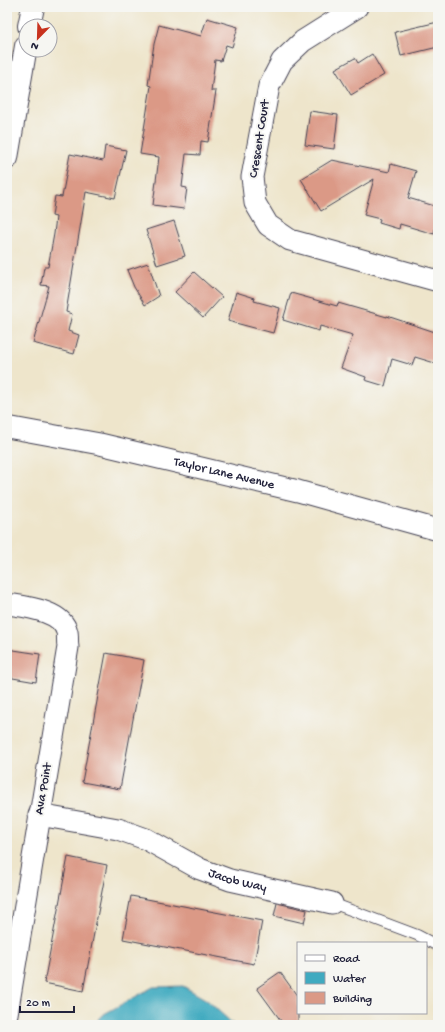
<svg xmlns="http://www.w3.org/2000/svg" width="445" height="1032" viewBox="0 0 445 1032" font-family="'Gochi Hand',sans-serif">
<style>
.water{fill:#40aac0;stroke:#31667e}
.building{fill:#db9986}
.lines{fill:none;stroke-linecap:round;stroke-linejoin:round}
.service-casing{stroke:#413f51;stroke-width:12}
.minor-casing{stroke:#413f51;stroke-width:23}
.primary-casing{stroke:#413f51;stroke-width:24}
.service{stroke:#fff;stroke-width:10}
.minor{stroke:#fff;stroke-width:21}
.primary{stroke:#fff;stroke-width:22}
.labels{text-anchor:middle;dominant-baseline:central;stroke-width:4;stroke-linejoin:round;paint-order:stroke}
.street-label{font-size:13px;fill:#22223b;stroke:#f6f6f2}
</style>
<rect width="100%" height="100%" fill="#f6f6f2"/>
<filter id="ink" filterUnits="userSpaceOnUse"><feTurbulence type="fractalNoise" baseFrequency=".025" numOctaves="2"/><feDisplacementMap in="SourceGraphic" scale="8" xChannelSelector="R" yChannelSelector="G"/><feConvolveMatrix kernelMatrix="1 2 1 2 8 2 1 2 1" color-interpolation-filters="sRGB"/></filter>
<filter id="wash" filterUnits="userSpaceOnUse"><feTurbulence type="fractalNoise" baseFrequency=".012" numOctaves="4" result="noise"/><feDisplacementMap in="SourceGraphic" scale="16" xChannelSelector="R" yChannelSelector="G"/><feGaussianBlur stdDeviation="0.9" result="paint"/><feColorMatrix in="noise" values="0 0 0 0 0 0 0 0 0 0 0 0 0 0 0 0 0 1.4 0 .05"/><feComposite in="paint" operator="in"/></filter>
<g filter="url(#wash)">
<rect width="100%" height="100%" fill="#eee5cb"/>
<polygon class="water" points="183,986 207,1000 234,1025 93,1025 104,1014 153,987"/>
<g id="blocks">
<g class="building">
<polygon points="207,18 238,27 232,47 226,45 221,61 215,60 211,91 216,91 208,142 201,141 200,155 186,154 182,187 187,188 184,209 153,205 159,157 140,154 151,86 148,85 154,44 159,25 201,36"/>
<polygon points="438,22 438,47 401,56 395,32"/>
<polygon points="372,54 384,75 351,95 335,69 355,58 358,63"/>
<polygon points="310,111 338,115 334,149 305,145"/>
<polygon points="105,146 126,150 115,198 86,192 66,312 72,314 68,331 79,335 74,354 33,343 49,286 41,285 44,267 48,267 54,234 56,217 52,216 55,196 62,197 70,154 103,161"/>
<polygon points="332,160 389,172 391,164 416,171 408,198 438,207 438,230 435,229 434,234 400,224 399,229 379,223 380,219 364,215 374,179 321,211 301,179"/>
<polygon points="174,221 185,256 157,265 146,230"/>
<polygon points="148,263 159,296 145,305 134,287 127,270"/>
<polygon points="194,272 222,297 203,318 175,292"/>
<polygon points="236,292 255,298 254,301 280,308 273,333 228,321"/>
<polygon points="291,293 337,306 338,303 387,317 387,316 438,333 438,364 415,357 412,365 392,359 385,386 365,380 366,377 341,368 353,335 320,326 319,331 283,320"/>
<polygon points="7,649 40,654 36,682 7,677"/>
<polygon points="106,653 144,660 120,789 82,782"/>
<polygon points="68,857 107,865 83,991 44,983"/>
<polygon points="131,896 262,921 254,964 123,939"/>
<polygon points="277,903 307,910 304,923 274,916"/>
<polygon points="280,972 298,997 298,1025 284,1025 257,988"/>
</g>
</g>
</g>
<g filter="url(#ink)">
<use href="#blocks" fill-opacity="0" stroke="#413f51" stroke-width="1"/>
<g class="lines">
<g class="service-casing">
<polyline id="service" points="332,903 417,935 438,946"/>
</g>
<g class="minor-casing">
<g id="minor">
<polyline points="357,7 303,41 282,61 269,86 252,177 255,203 268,225 290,240 438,281"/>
<path id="s1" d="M7 427 100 444 298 491 438 530"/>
<path d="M7 604C25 607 62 610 67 632 68 636 67 642 68 647L7 1014"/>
<path id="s2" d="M39 815 118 829 146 839 200 869 230 880 332 903"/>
</g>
</g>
<g class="primary-casing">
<g id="primary">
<polyline points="29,26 33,7"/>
<polyline points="7,158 26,46"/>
</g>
</g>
<use href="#service" class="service"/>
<use href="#minor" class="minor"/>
<use href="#primary" class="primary"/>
</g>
</g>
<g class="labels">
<g class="street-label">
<text transform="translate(260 139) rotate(-81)">Crescent Court</text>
<text stroke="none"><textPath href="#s1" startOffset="222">Taylor Lane Avenue</textPath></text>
<text transform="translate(44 789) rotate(-80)">Ava Point</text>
<text stroke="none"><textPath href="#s2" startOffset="211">Jacob Way</textPath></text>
</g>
</g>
<rect width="445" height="1032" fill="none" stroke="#f6f6f2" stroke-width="24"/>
<rect x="297" y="942" width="130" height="72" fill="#f6f6f2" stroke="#a1a1a9"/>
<rect x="305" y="955" width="20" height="6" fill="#ffffff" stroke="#a1a1a9"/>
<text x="333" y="962" font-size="12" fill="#22223b">Road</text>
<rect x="305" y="972" width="20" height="12" fill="#40aac0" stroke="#a1a1a9"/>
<text x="333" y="982" font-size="12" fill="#22223b">Water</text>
<rect x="305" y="992" width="20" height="12" fill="#db9986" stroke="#a1a1a9"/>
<text x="333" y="1002" font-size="12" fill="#22223b">Building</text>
<g transform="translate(38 38) rotate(203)"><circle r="19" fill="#f6f6f2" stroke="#a1a1a9"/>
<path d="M0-3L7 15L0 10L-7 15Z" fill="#c8321e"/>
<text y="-6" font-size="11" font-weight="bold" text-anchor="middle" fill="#22223b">N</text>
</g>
<path d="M20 1006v6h54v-6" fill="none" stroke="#22223b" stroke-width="2"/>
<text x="26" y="1006" font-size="12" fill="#22223b" stroke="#f6f6f2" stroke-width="3" paint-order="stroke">20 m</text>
</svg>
